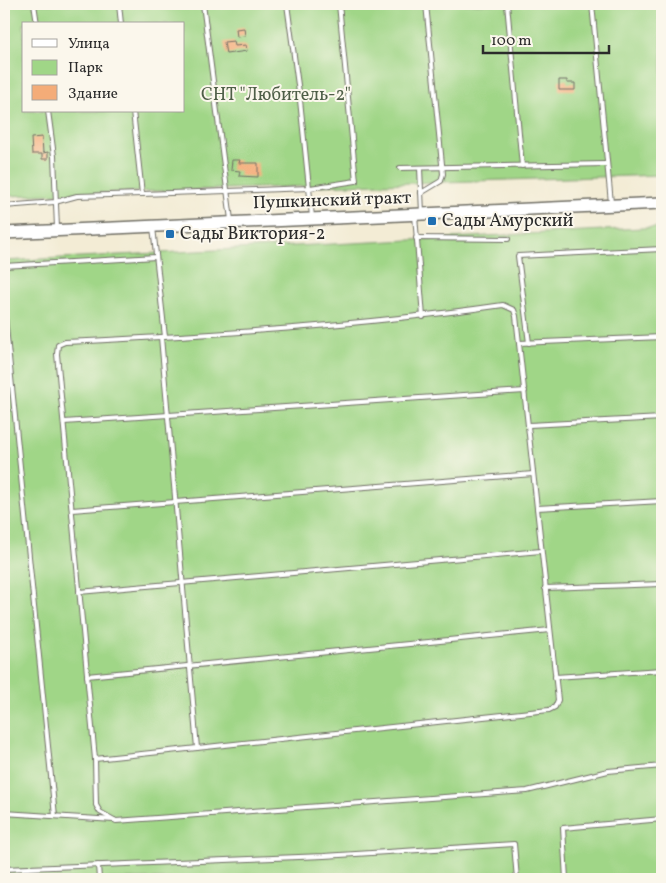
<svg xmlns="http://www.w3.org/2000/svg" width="666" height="883" viewBox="0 0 666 883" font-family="Vollkorn,serif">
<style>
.green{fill:#a0d687;stroke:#668059;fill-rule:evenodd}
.building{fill:#f4ac78}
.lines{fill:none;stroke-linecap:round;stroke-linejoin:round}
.service-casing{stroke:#716f66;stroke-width:6}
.primary-casing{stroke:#716f66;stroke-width:14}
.service{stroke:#fff;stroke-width:4}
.primary{stroke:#fff;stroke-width:11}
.poi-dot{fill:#1f6fb2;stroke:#fbf7ec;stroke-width:2}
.labels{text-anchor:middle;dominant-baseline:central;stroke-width:4;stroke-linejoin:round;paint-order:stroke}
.park-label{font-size:18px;fill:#4e5e47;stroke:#fbf7ec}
.street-label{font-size:18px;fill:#2b2b2b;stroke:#fbf7ec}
.poi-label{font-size:18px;fill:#2b2b2b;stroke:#fbf7ec;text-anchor:start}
</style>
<rect width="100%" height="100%" fill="#fbf7ec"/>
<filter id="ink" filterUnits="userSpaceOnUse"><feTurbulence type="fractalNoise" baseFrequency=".02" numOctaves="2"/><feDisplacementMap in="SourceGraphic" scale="10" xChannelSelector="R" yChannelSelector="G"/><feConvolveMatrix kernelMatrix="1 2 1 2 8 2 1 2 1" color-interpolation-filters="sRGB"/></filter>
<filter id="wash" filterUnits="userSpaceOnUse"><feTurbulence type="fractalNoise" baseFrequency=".0096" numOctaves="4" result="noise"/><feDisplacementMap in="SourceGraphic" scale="20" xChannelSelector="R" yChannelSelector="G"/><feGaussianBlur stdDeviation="1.12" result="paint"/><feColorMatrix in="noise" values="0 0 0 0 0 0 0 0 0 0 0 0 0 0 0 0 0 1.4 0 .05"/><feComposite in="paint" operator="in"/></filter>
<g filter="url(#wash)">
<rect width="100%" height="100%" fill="#f3ecd5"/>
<g class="green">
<path d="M4 4H662V175L4 196ZM24 24H184V111H24Z"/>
<polygon points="662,227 662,879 4,879 4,261"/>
</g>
<g id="blocks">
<g class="building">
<polygon points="244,28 245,36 237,37 236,29"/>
<polygon points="234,41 235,46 246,45 247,51 226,54 224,42"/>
<polygon points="559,80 567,80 567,83 575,83 575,90 559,90"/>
<polygon points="42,137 43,153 48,152 48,159 42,159 42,154 32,154 31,138"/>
<polygon points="7,140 8,152 4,152 4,141"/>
<polygon points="232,160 240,160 239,163 258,163 258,177 239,176 240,171 231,170"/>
</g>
</g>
</g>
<g filter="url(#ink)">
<use href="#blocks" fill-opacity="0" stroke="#716f66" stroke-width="1"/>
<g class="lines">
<g class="service-casing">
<g id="service">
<polyline points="34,4 37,24"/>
<polyline points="119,4 121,24"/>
<polyline points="203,4 231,220"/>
<polyline points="287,4 300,100 312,217"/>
<polyline points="507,4 522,166"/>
<polyline points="592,4 611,203"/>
<polyline points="48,111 54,156 57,228"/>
<polyline points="133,111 142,194 310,188 356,181 339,4"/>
<polyline points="400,168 606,164"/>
<polyline points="420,168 422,213"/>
<polyline points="421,193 441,181 443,174 426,4"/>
<polyline points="4,206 55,202 77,196 142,194"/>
<polyline points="415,215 423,317"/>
<polyline points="153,227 165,337"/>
<polyline points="416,238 508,239"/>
<polyline points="4,266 156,257"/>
<polyline points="4,307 55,816"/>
<polyline points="161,337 197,748"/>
<polyline points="519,343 662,337"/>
<polyline points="529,343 518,256 662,249"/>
<polyline points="64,422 525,391"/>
<polyline points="529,425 662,418"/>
<polyline points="537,508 662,501"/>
<polyline points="72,510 533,474"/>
<polyline points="545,588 662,584"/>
<polyline points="79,592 541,551"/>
<polyline points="87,676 550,630"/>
<polyline points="555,677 662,670"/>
<path d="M95 759 549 710 555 707 558 700 516 316 514 310 503 305C358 326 211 335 65 342L58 345 57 354 95 759 96 805 100 812 116 821 527 791 608 771 662 766"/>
<polyline points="4,813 114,820"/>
<polyline points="98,865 99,879"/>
<polyline points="4,869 324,856 514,844 517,879"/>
<polyline points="566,879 563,828 662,819"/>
</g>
</g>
<g class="primary-casing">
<polyline id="primary" points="4,233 662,203"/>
</g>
<use href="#service" class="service"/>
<use href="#primary" class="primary"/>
</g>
</g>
<g class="poi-dot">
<rect x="427" y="216" width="10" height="10" rx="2.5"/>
<rect x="165" y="229" width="10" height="10" rx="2.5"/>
</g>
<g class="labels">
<g class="park-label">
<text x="276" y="95">СНТ "Любитель-2"</text>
</g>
<g class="street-label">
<text transform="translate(332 201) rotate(-2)">Пушкинский тракт</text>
</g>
<g class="poi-label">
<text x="442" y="221">Сады Амурский</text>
<text x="180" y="234">Сады Виктория-2</text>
</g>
</g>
<rect width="666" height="883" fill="none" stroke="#fbf7ec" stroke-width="20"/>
<rect x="22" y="22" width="162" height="90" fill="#fbf7ec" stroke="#a8a59f"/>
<rect x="32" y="39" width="25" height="8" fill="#ffffff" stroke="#a8a59f"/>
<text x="68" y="48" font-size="15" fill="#2b2b2b">Улица</text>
<rect x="32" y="60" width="25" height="15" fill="#a0d687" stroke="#a8a59f"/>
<text x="68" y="72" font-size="15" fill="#2b2b2b">Парк</text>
<rect x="32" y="85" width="25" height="15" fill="#f4ac78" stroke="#a8a59f"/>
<text x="68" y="98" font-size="15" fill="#2b2b2b">Здание</text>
<path d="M483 45v8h126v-8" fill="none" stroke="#2b2b2b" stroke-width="2.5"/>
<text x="491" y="45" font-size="15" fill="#2b2b2b" stroke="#fbf7ec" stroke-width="4" paint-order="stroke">100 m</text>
</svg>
